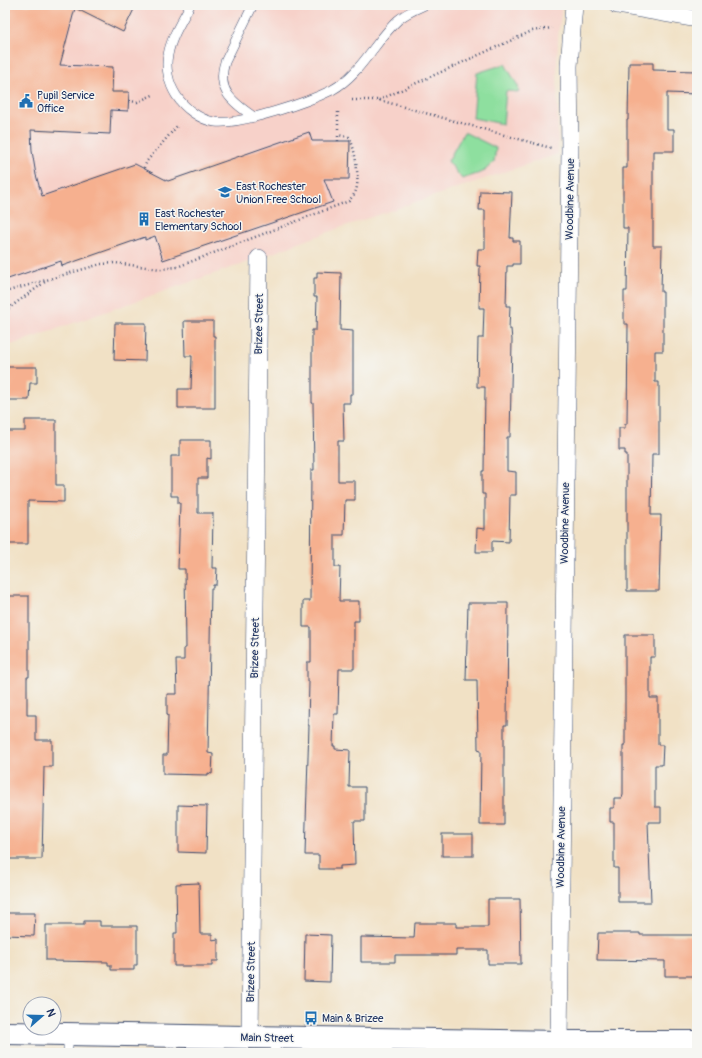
<svg xmlns="http://www.w3.org/2000/svg" width="702" height="1058" viewBox="0 0 702 1058" font-family="Pangolin,sans-serif">
<style>
.built{fill:#f7d1c9}
.green{fill:#8edf9f;stroke:#54877e}
.building{fill:#f6b08f}
.lines{fill:none;stroke-linecap:round;stroke-linejoin:round}
.service-casing{stroke:#3b4a6d;stroke-width:10}
.minor-casing{stroke:#3b4a6d;stroke-width:18}
.tertiary-casing{stroke:#3b4a6d;stroke-width:24}
.path{stroke:#3b4a6d;stroke-width:2.5;stroke-dasharray:1 3;stroke-linecap:butt}
.service{stroke:#fff;stroke-width:9}
.minor{stroke:#fff;stroke-width:17}
.tertiary{stroke:#fff;stroke-width:22}
.labels{text-anchor:middle;dominant-baseline:central;stroke-width:3;stroke-linejoin:round;paint-order:stroke}
.poi-label{font-size:11px;fill:#1b2f5e;stroke:#f6f6f2;text-anchor:start}
.street-label{font-size:11px;fill:#1b2f5e;stroke:#f6f6f2}
</style>
<rect width="100%" height="100%" fill="#f6f6f2"/>
<filter id="ink" filterUnits="userSpaceOnUse"><feTurbulence type="fractalNoise" baseFrequency=".025" numOctaves="2"/><feDisplacementMap in="SourceGraphic" scale="8" xChannelSelector="R" yChannelSelector="G"/><feConvolveMatrix kernelMatrix="1 2 1 2 8 2 1 2 1" color-interpolation-filters="sRGB"/></filter>
<filter id="wash" filterUnits="userSpaceOnUse"><feTurbulence type="fractalNoise" baseFrequency=".012" numOctaves="4" result="noise"/><feDisplacementMap in="SourceGraphic" scale="16" xChannelSelector="R" yChannelSelector="G"/><feGaussianBlur stdDeviation="0.9" result="paint"/><feColorMatrix in="noise" values="0 0 0 0 0 0 0 0 0 0 0 0 0 0 0 0 0 1.4 0 .05"/><feComposite in="paint" operator="in"/></filter>
<g filter="url(#wash)">
<rect width="100%" height="100%" fill="#f1e1c5"/>
<polygon class="built" points="5,5 562,5 558,36 557,63 558,154 339,228 259,258 5,347"/>
<g class="green">
<polygon points="505,64 518,86 519,92 506,91 503,124 473,118 477,73"/>
<polygon points="464,132 496,148 494,162 483,172 462,179 448,161"/>
</g>
<g id="blocks">
<g class="building">
<polygon points="5,5 136,5 123,32 75,8 60,65 113,67 112,92 129,92 128,111 111,110 110,134 31,130 32,151 36,175 42,196 135,164 168,181 309,132 312,141 350,141 349,179 324,179 333,202 163,260 155,236 145,240 145,237 62,266 61,261 5,280"/>
<polygon points="629,63 653,63 653,70 697,71 697,94 667,93 667,129 674,129 674,151 653,151 653,246 662,246 661,292 663,292 663,351 655,351 655,382 659,382 659,454 652,454 651,515 661,515 659,591 627,591 627,454 625,454 625,450 619,450 619,428 625,428 625,424 627,424 628,324 624,324 624,291 627,291 628,228 623,228 623,168 627,168 627,120 628,120"/>
<polygon points="480,191 512,192 510,238 513,238 513,241 520,241 520,264 513,264 513,266 507,266 506,306 510,306 509,329 511,329 512,340 510,437 507,437 507,471 516,472 516,495 510,495 509,542 492,541 492,552 476,552 477,528 485,529 485,494 482,494 482,471 484,471 485,387 477,387 478,338 483,338 484,308 479,308 480,266 477,266 478,249 485,249 485,210 479,210"/>
<polygon points="317,272 341,273 340,330 353,331 353,394 350,394 350,403 343,403 344,441 338,441 338,481 355,481 355,500 345,500 344,535 335,535 335,567 340,567 339,601 359,601 359,621 354,621 354,669 339,669 338,714 334,714 333,746 335,746 335,749 350,750 349,787 365,787 365,821 354,821 355,865 340,866 340,869 319,869 319,855 305,855 309,725 308,725 309,682 307,682 307,662 311,662 311,627 303,627 303,601 310,601 311,470 314,470 313,403 312,403 312,330 316,330 317,297 314,297 314,278 317,278"/>
<polygon points="184,321 213,321 213,336 215,336 215,408 178,408 178,389 191,389 192,356 185,356"/>
<polygon points="115,323 146,323 145,361 114,360"/>
<polygon points="6,367 37,367 37,383 30,383 29,400 5,400"/>
<polygon points="25,420 56,420 56,485 64,485 64,502 28,501 28,544 5,544 5,431 25,431"/>
<polygon points="180,440 211,440 211,459 207,458 207,478 198,478 198,513 213,513 212,568 217,568 216,585 213,585 213,588 211,588 208,753 213,754 212,774 208,773 208,775 163,774 163,755 167,755 168,715 167,715 167,694 177,694 176,660 184,660 184,648 186,648 185,569 178,569 180,503 178,503 178,496 171,496 171,456 180,456"/>
<polygon points="5,596 29,596 29,677 27,677 27,715 36,715 36,740 52,740 52,767 44,767 42,859 5,859"/>
<polygon points="468,603 508,603 507,725 504,725 504,825 480,825 481,750 478,749 477,680 466,680"/>
<polygon points="625,635 655,635 655,657 650,657 650,698 658,698 658,745 663,745 662,765 655,765 655,807 661,807 661,822 648,822 651,902 618,902 618,868 614,868 614,822 610,822 610,808 614,808 614,798 622,798 623,795 623,745 625,745"/>
<polygon points="178,805 207,806 206,853 178,852"/>
<rect x="442" y="834" width="31" height="22"/>
<polygon points="199,883 200,934 212,934 212,940 218,939 218,961 212,961 212,966 174,966 174,933 177,933 176,884"/>
<polygon points="488,899 520,899 521,964 488,964 488,950 456,950 456,955 395,955 395,962 361,962 361,937 414,938 415,923 456,923 456,927 488,927"/>
<polygon points="5,913 35,913 34,936 5,935"/>
<polygon points="84,921 100,921 100,926 137,926 137,965 134,965 134,970 111,970 111,965 108,965 108,962 54,961 54,960 46,960 46,925 84,925"/>
<polygon points="598,933 640,933 640,935 697,935 697,976 665,976 665,961 597,960"/>
<polygon points="305,934 331,935 330,982 304,981"/>
</g>
</g>
</g>
<g filter="url(#ink)">
<use href="#blocks" fill-opacity="0" stroke="#3b4a6d" stroke-width="1"/>
<g class="lines">
<g class="service-casing">
<g id="service">
<path d="M190 5C182 21 171 37 168 55 165 68 169 84 176 95 184 108 200 120 215 122 241 125 308 102 332 90 360 75 375 41 398 20 406 13 416 9 425 5"/>
<path d="M253 5 225 62C216 90 232 102 254 117"/>
<polyline points="68,1034 68,1053"/>
<polyline points="275,1053 276,1038"/>
</g>
</g>
<g class="minor-casing">
<g id="minor">
<polyline points="617,5 697,19"/>
<polyline points="250,1037 259,258"/>
<polyline points="559,1042 570,150 569,66 574,5"/>
</g>
</g>
<g class="tertiary-casing">
<polyline id="tertiary" points="5,1033 559,1042 697,1042"/>
</g>
<g class="path">
<polyline points="352,100 379,100 551,148"/>
<polyline points="379,100 532,31 552,28"/>
<polyline points="129,101 137,102 155,94"/>
<polyline points="338,141 338,110"/>
<polyline points="144,168 147,161 177,126"/>
<path d="M5 292 101 264 115 263 161 269 177 267 349 201C351 198 355 194 356 190 360 181 355 146 349 137L338 135"/>
<polyline points="5,311 45,282"/>
</g>
<use href="#service" class="service"/>
<use href="#minor" class="minor"/>
<use href="#tertiary" class="tertiary"/>
</g>
</g>
<defs>
<g id="civic-bare" transform="scale(1.08)"><path d="M-.6-6.5H3V-4.5H.6V-3L4-1V1h2V6H-6V1h2V-1L-.6-3ZM-1.2 2.5V6h2.4V2.5Z" fill="#1f6fb2" stroke="#f6f6f2" stroke-width="2.5" paint-order="stroke"/></g>
<g id="school-bare" transform="scale(1.08)"><path d="M0-5L7-2L0 1L-7-2ZM-4 1L0 2.5L4 1V4Q0 6-4 4Z" fill="#1f6fb2" stroke="#f6f6f2" stroke-width="2.5" paint-order="stroke"/></g>
<g id="building-bare" transform="scale(1.08)"><path d="M-4-6H4V6H1V3H-1V6H-4ZM-2.5-4.3h1.7v1.8h-1.7ZM.8-4.3h1.7v1.8H.8ZM-2.5-1h1.7V.8h-1.7ZM.8-1h1.7V.8H.8Z" fill="#1f6fb2" stroke="#f6f6f2" stroke-width="2.5" paint-order="stroke"/></g>
<g id="bus-bare" transform="scale(1.08)"><path d="M-5-6H5V4H4V6H2V4H-2V6H-4V4H-5ZM-3.5-4V0h7V-4ZM-3.5 1.2v1.5H-2V1.2ZM2 1.2v1.5H3.5V1.2Z" fill="#1f6fb2" stroke="#f6f6f2" stroke-width="2.5" paint-order="stroke"/></g>
</defs>
<g fill-rule="evenodd">
<use href="#civic-bare" x="26" y="101"/>
<use href="#school-bare" x="225" y="192"/>
<use href="#building-bare" x="144" y="219"/>
<use href="#bus-bare" x="311" y="1018"/>
</g>
<g class="labels">
<g class="poi-label">
<text x="37" y="95">Pupil Service<tspan x="37" dy="13">Office</tspan></text>
<text x="236" y="186">East Rochester<tspan x="236" dy="13">Union Free School</tspan></text>
<text x="155" y="213">East Rochester<tspan x="155" dy="13">Elementary School</tspan></text>
<text x="322" y="1018">Main &amp; Brizee</text>
</g>
<g class="street-label">
<text transform="translate(570 199) rotate(-89)">Woodbine Avenue</text>
<text transform="translate(259 324) rotate(-89)">Brizee Street</text>
<text transform="translate(565 523) rotate(-89)">Woodbine Avenue</text>
<text transform="translate(255 648) rotate(-89)">Brizee Street</text>
<text transform="translate(561 847) rotate(-89)">Woodbine Avenue</text>
<text transform="translate(251 972) rotate(-89)">Brizee Street</text>
<text transform="translate(267 1038) rotate(1)">Main Street</text>
</g>
</g>
<rect width="702" height="1058" fill="none" stroke="#f6f6f2" stroke-width="20"/>
<g transform="translate(42 1016) rotate(70)"><circle r="19" fill="#f6f6f2" stroke="#9ea6b7"/>
<path d="M0-3L7 15L0 10L-7 15Z" fill="#1f6fb2"/>
<text y="-6" font-size="11" font-weight="bold" text-anchor="middle" fill="#1b2f5e">N</text>
</g>
</svg>
